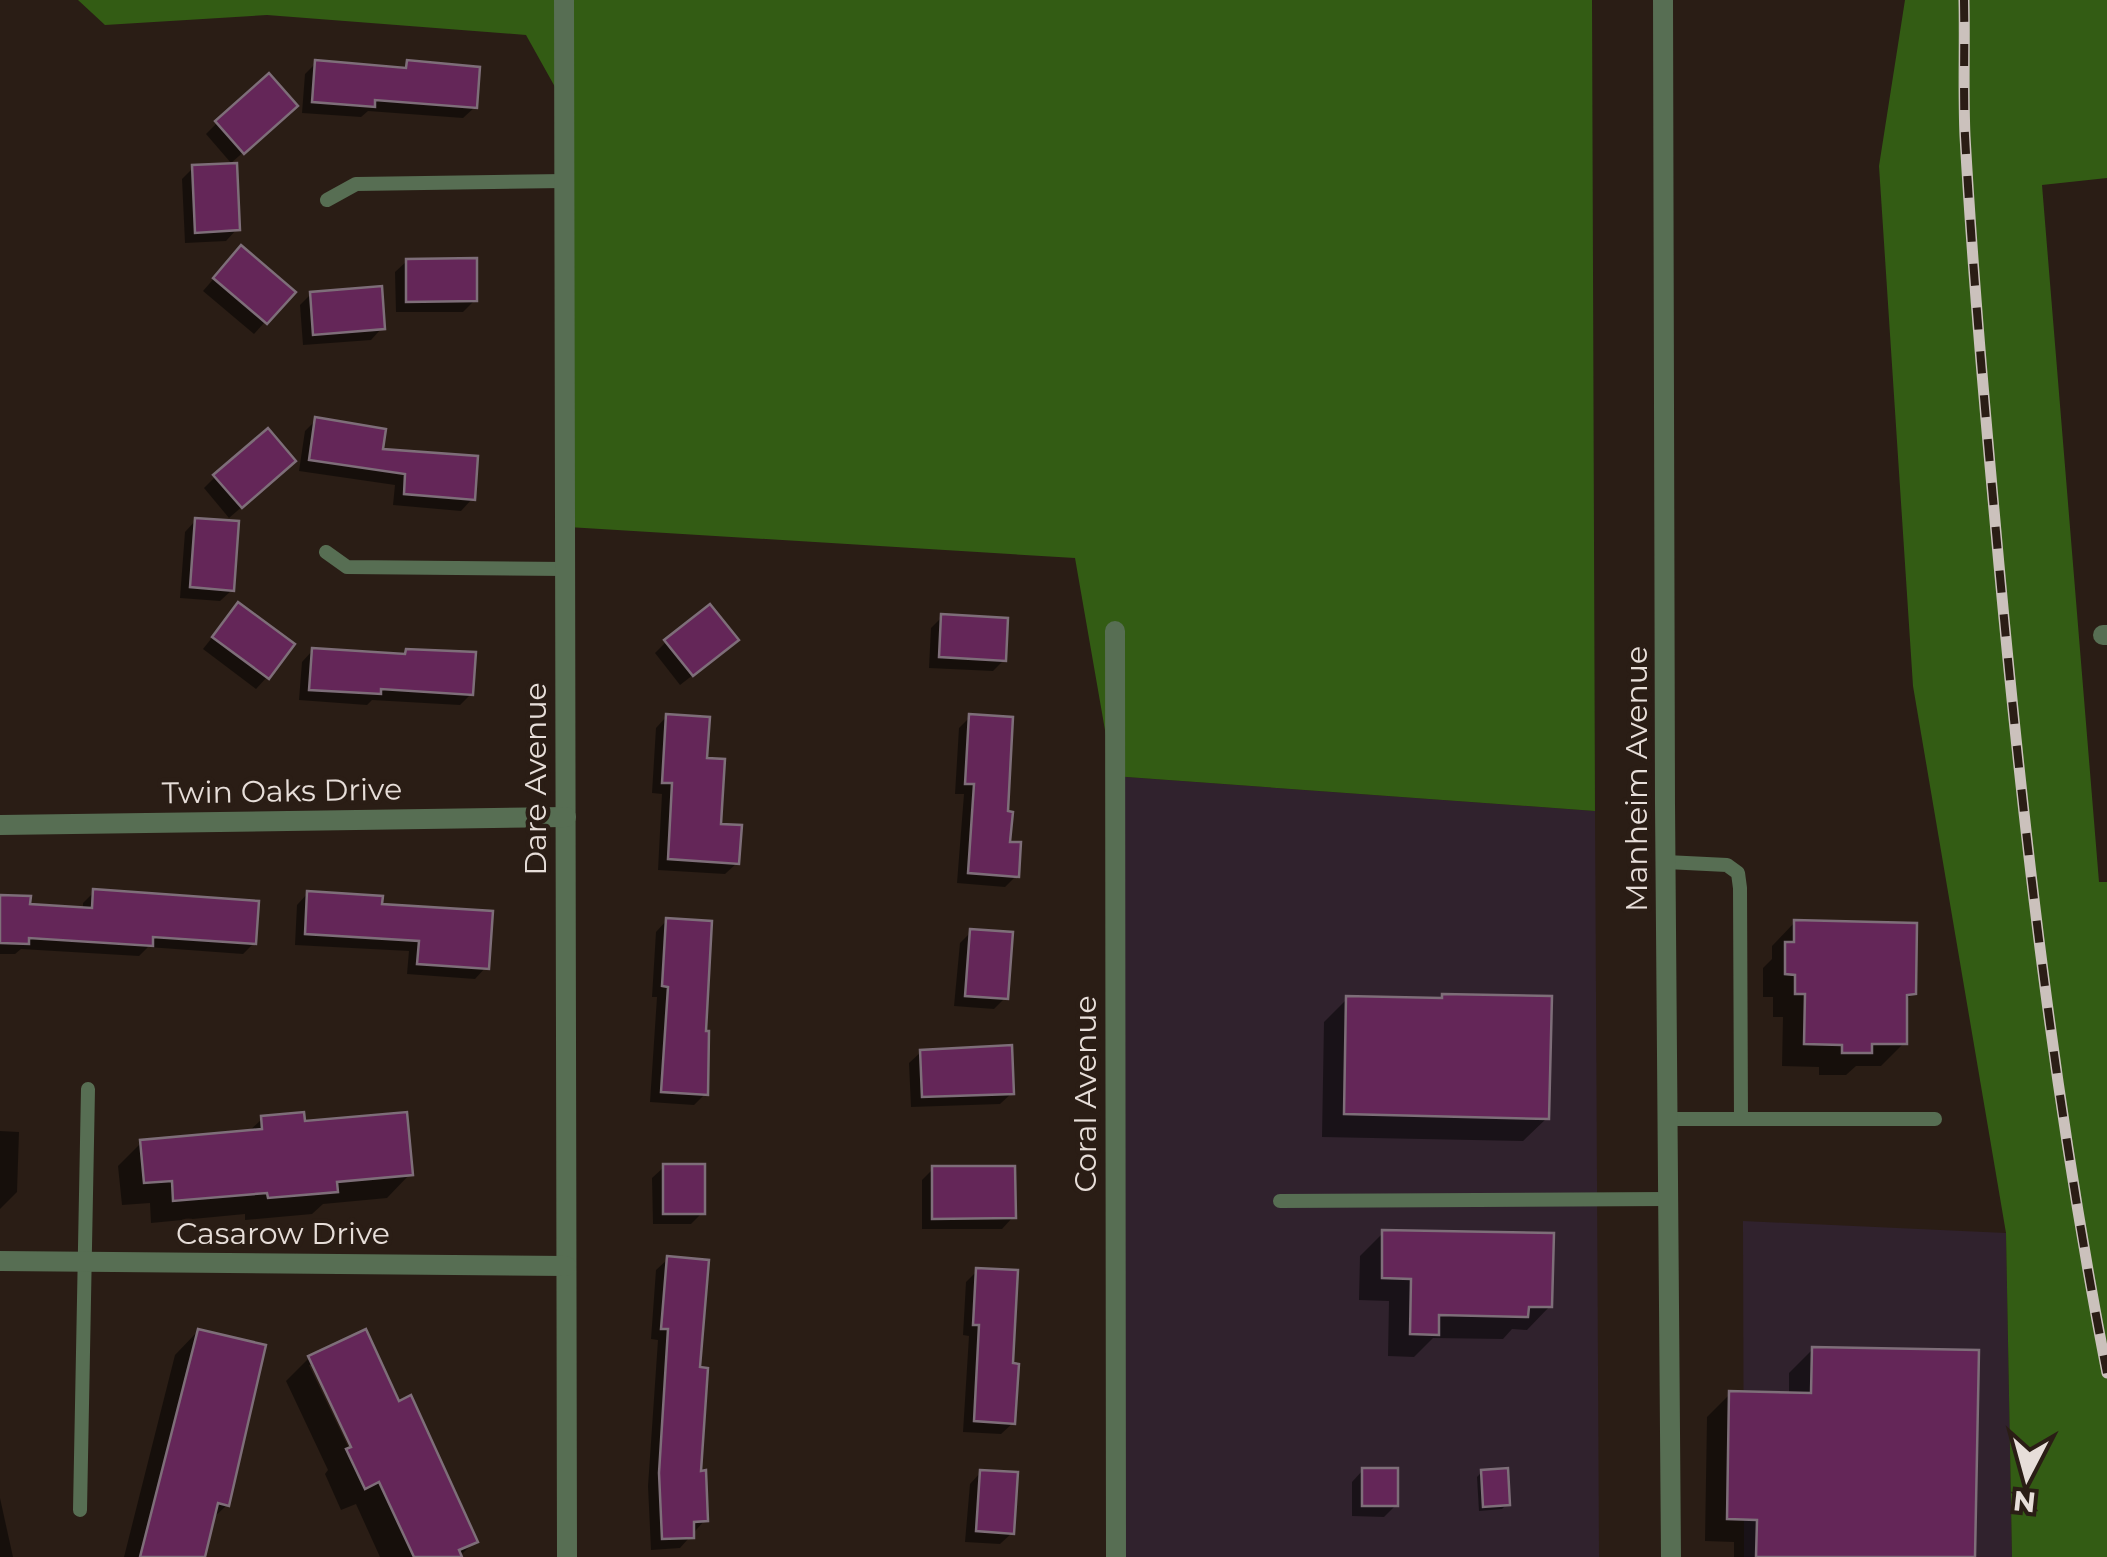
<svg xmlns="http://www.w3.org/2000/svg" width="2107" height="1557" viewBox="0 0 2107 1557" font-family="Montserrat,sans-serif">
<style>
.industrial{fill:#30222d}
.forest{fill:#335c14}
.shadow{fill:#0007;fill-rule:evenodd}
.building{fill:#642658;stroke:#7e6e79;stroke-width:2.5}
.lines{fill:none;stroke-linecap:round;stroke-linejoin:round}
.service{stroke:#576e53;stroke-width:14}
.minor{stroke:#576e53;stroke-width:20}
.tertiary{stroke:#576e53;stroke-width:20}
.rail-casing{stroke:#cbc1bc;stroke-width:11}
.rail{stroke:#2a1d15;stroke-width:8;stroke-dasharray:22;stroke-linecap:butt}
.labels{text-anchor:middle;dominant-baseline:central;stroke-width:9;stroke-linejoin:round;paint-order:stroke}
.street-label{font-size:30px;fill:#e7ded9;stroke:#2a1d15}
</style>
<rect width="100%" height="100%" fill="#2a1d15"/>
<g class="industrial">
<polygon points="1113,776 1595,811 1599,1557 1110,1557"/>
<polygon points="1743,1221 2006,1233 2012,1557 1744,1557"/>
</g>
<g class="forest">
<polygon points="78,0 1592,0 1595,811 1113,776 1075,558 568,527 569,112 526,35 267,15 105,25"/>
<polygon points="1905,0 2107,0 2107,178 2042,185 2099,882 2107,882 2107,1557 2012,1557 2006,1233 1913,686 1879,166"/>
</g>
<g class="shadow">
<polygon points="316,63 401,70 408,63 475,107 463,118 368,111 361,117 302,113 305,74"/>
<polygon points="284,117 231,163 206,134 217,123"/>
<polygon points="193,168 237,229 226,241 185,243 182,179"/>
<polygon points="230,260 292,292 254,334 203,291"/>
<polygon points="407,261 475,300 463,312 396,312 395,272"/>
<polygon points="311,294 382,328 371,340 303,345 300,305"/>
<polygon points="316,420 380,451 472,499 461,511 393,505 395,485 299,471 305,431"/>
<polygon points="282,472 229,518 204,488 215,477"/>
<polygon points="196,520 232,590 220,601 180,598 185,532"/>
<polygon points="238,605 267,677 256,689 203,649"/>
<polygon points="942,617 1004,660 993,671 929,668 931,628"/>
<polygon points="666,642 724,651 680,685 655,653"/>
<polygon points="313,650 401,656 407,651 471,694 460,705 372,700 367,705 299,700 302,662"/>
<polygon points="667,716 705,760 718,826 737,863 725,874 658,870 662,794 652,793 656,728"/>
<polygon points="970,717 1006,814 1008,844 1016,876 1005,887 957,883 964,794 955,794 959,728"/>
<polygon points="94,892 254,943 243,954 148,947 139,956 21,949 15,954 0,954 0,898 28,906 83,910 83,903"/>
<polygon points="308,893 380,906 486,967 475,979 407,974 409,951 295,945 297,905"/>
<polygon points="667,920 705,1094 694,1105 650,1102 657,997 652,997 656,932"/>
<polygon points="1795,922 1913,993 1905,1002 1904,1043 1881,1066 1856,1066 1846,1075 1819,1075 1819,1067 1782,1066 1783,1017 1773,1017 1773,997 1763,997 1763,968 1772,959 1772,946"/>
<polygon points="971,932 1005,998 994,1009 954,1006 960,943"/>
<polygon points="1443,997 1547,1118 1523,1141 1322,1137 1324,1022 1347,999 1438,1001"/>
<polygon points="921,1052 1012,1093 1000,1104 911,1107 909,1063"/>
<polygon points="262,1119 410,1174 387,1198 323,1204 312,1214 245,1220 245,1214 151,1223 150,1203 122,1205 118,1166 141,1143 247,1133"/>
<polygon points="0,1131 19,1132 17,1192 0,1209"/>
<polygon points="664,1167 703,1212 691,1224 653,1224 652,1178"/>
<polygon points="933,1169 1013,1217 1002,1229 922,1229 922,1180"/>
<polygon points="1384,1232 1550,1306 1527,1330 1512,1329 1503,1339 1433,1338 1414,1357 1388,1356 1389,1301 1359,1300 1360,1256"/>
<polygon points="668,1259 698,1370 698,1473 705,1520 680,1548 651,1550 648,1486 658,1340 651,1339 656,1270"/>
<polygon points="977,1271 1011,1366 1013,1423 1001,1434 963,1432 969,1336 963,1335 966,1282"/>
<polygon points="198,1331 227,1505 211,1520 202,1557 124,1557 175,1355"/>
<polygon points="1813,1349 1973,1557 1734,1557 1734,1542 1705,1541 1707,1417 1730,1394 1789,1395 1789,1373"/>
<path d="M309 1358 398 1404 475 1541 459 1557H380L356 1504 341 1510 325 1474 328 1470 286 1381ZM309 1365H315L358 1457 354 1459Z"/>
<polygon points="1363,1470 1396,1505 1384,1517 1352,1516 1352,1482"/>
<polygon points="981,1472 1012,1533 1000,1544 965,1542 970,1484"/>
<polygon points="1482,1472 1507,1504 1502,1509 1479,1511 1477,1477"/>
<polygon points="0,1498 13,1557 0,1557"/>
</g>
<g class="building">
<polygon points="315,60 406,68 407,60 480,67 477,108 375,100 375,107 312,102"/>
<polygon points="269,73 298,106 244,154 215,121"/>
<polygon points="237,163 240,230 195,233 192,165"/>
<polygon points="241,245 296,292 267,324 213,278"/>
<polygon points="477,258 477,301 406,302 406,259"/>
<polygon points="382,286 385,329 313,335 310,292"/>
<polygon points="315,417 386,429 383,449 478,456 475,500 404,494 405,474 309,460"/>
<polygon points="268,428 296,461 242,508 213,475"/>
<polygon points="195,518 239,521 234,591 190,587"/>
<polygon points="238,602 295,644 269,679 212,637"/>
<polygon points="710,604 739,640 693,676 664,640"/>
<polygon points="941,614 1008,618 1006,661 939,657"/>
<polygon points="312,648 405,654 406,649 476,652 473,695 381,689 381,694 309,690"/>
<polygon points="666,714 710,717 707,758 725,759 721,824 742,825 739,864 668,859 672,783 662,783"/>
<polygon points="969,714 1013,717 1008,811 1013,812 1010,842 1021,842 1019,877 968,873 974,784 965,784"/>
<polygon points="93,889 259,901 256,944 153,937 153,946 29,938 29,944 0,943 0,895 31,896 30,904 92,908"/>
<polygon points="307,891 383,896 382,904 493,911 489,969 417,964 419,941 305,934"/>
<polygon points="666,918 712,921 706,1031 709,1031 708,1095 661,1092 668,987 662,986"/>
<polygon points="1794,920 1917,923 1916,994 1907,995 1907,1044 1872,1044 1872,1053 1842,1053 1842,1045 1804,1044 1805,994 1795,994 1795,975 1785,974 1785,942 1794,942"/>
<polygon points="970,929 1013,932 1008,999 965,996"/>
<polygon points="1442,994 1552,996 1549,1119 1344,1114 1346,996 1442,998"/>
<polygon points="1012,1045 1014,1094 922,1097 920,1050"/>
<polygon points="304,1112 305,1121 407,1112 413,1175 337,1182 338,1192 268,1198 267,1193 173,1201 172,1181 144,1183 140,1140 262,1129 261,1116"/>
<rect x="663" y="1164" width="42" height="50"/>
<polygon points="932,1166 1015,1166 1016,1218 932,1219"/>
<polygon points="1382,1230 1554,1233 1552,1307 1529,1307 1528,1317 1439,1315 1439,1335 1410,1334 1411,1279 1382,1278"/>
<polygon points="667,1256 709,1260 700,1367 708,1368 701,1471 706,1470 708,1521 694,1522 694,1538 662,1539 659,1473 668,1329 661,1329"/>
<polygon points="976,1268 1018,1270 1013,1363 1019,1364 1015,1424 974,1421 979,1325 973,1325"/>
<polygon points="198,1329 266,1345 229,1506 218,1503 205,1557 140,1557"/>
<polygon points="366,1329 399,1401 411,1395 478,1542 459,1550 462,1557 414,1557 379,1482 365,1489 346,1449 351,1447 308,1356"/>
<polygon points="1812,1347 1979,1350 1975,1557 1756,1557 1757,1520 1727,1519 1729,1391 1811,1393"/>
<rect x="1362" y="1468" width="36" height="38"/>
<polygon points="1508,1468 1510,1505 1483,1507 1481,1470"/>
<polygon points="980,1470 1018,1472 1014,1534 976,1531"/>
</g>
<g class="lines">
<g class="service">
<polyline points="327,200 356,184 564,181"/>
<polyline points="326,552 347,567 565,569"/>
<polyline points="1666,862 1727,865 1738,873 1740,888 1741,1119"/>
<polyline points="1668,1119 1935,1119"/>
<polyline points="1280,1201 1668,1199"/>
<polyline points="80,1510 88,1089"/>
</g>
<g class="minor">
<polyline points="564,0 567,1557"/>
<polyline points="1115,631 1116,1557"/>
<polyline points="2103,635 2107,635"/>
<polyline points="0,825 566,817"/>
<polyline points="0,1261 566,1266"/>
</g>
<polyline class="tertiary" points="1663,0 1665,804 1671,1557"/>
<g class="rail-casing">
<path id="rail" d="M1964 0C1965 45 1963 91 1965 136 1973 279 1986 422 1999 565 2024 836 2055 1106 2107 1373"/>
</g>
<use href="#rail" class="rail"/>
</g>
<g class="labels">
<g class="street-label">
<text transform="translate(535 779) rotate(-90)">Dare Avenue</text>
<text transform="translate(1636 779) rotate(-90)">Manheim Avenue</text>
<text transform="translate(282 791) rotate(-1)">Twin Oaks Drive</text>
<text transform="translate(1085 1094) rotate(-90)">Coral Avenue</text>
<text x="283" y="1233">Casarow Drive</text>
</g>
</g>
<g transform="translate(2027 1477) rotate(186)" stroke="#2a1d15" stroke-width="8" paint-order="stroke">
<path d="M0-8L18 38L0 25L-18 38Z" fill="#e7ded9"/>
<text y="-15" font-size="28" font-weight="bold" text-anchor="middle" fill="#e7ded9">N</text>
</g>
</svg>
